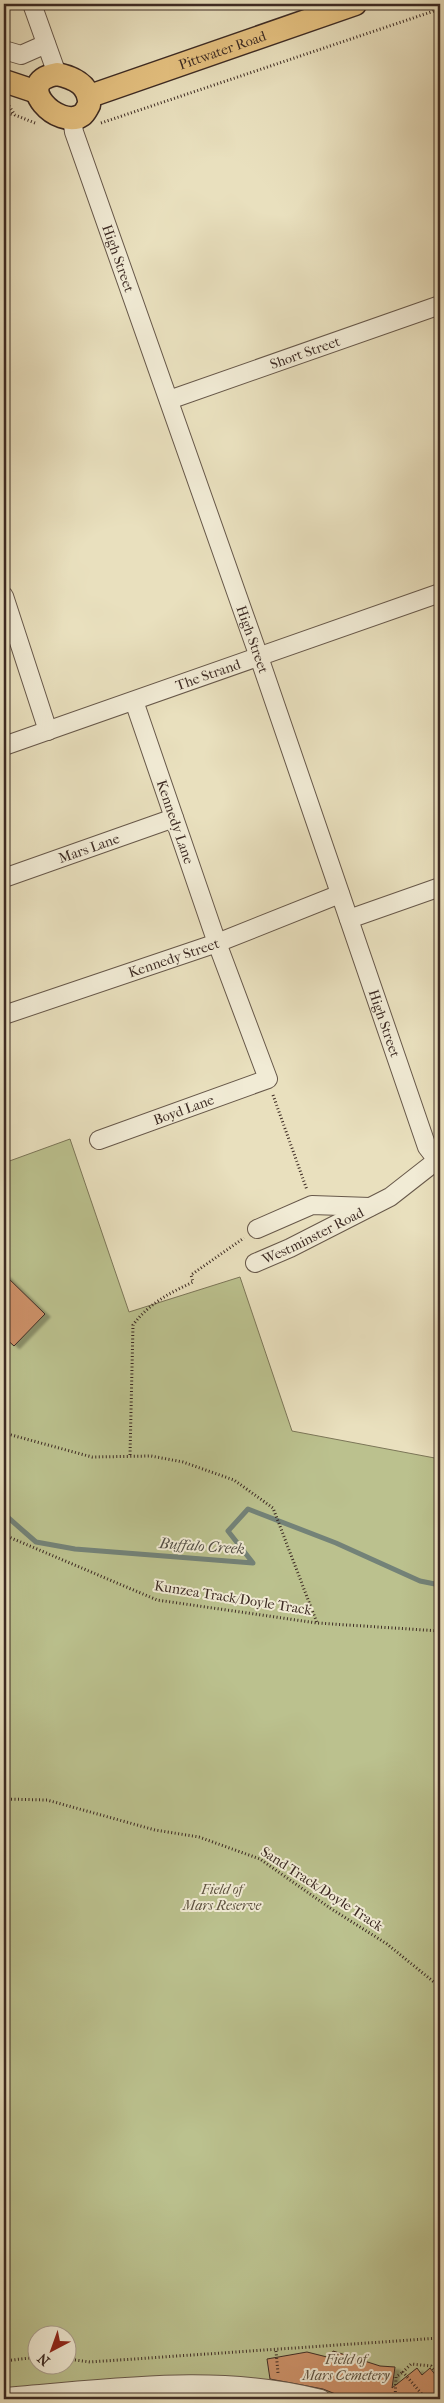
<svg xmlns="http://www.w3.org/2000/svg" width="444" height="2403" viewBox="0 0 444 2403" font-family="'IM FELL French Canon',serif">
<style>
.green{fill:#bbc18e;stroke:#7c7658;fill-rule:evenodd}
.lines{fill:none;stroke-linecap:round;stroke-linejoin:round}
.stream{stroke:#738278;stroke-width:5}
.building{fill:#cd9169;stroke:#3c2a23;filter:url(#shadow)}
.minor-casing{stroke:#67584a;stroke-width:20}
.major-casing{stroke:#3c2a23;stroke-width:25}
.path{stroke:#3c2a23;stroke-width:3;stroke-dasharray:1 2.5;stroke-linecap:butt}
.minor{stroke:#f1ebd5;stroke-width:18}
.major{stroke:#e4c07f;stroke-width:22}
.labels{text-anchor:middle;dominant-baseline:central;stroke-width:4;stroke-linejoin:round;paint-order:stroke}
.street-label{font-size:14px;fill:#3c2a23;stroke:#f1ebd5}
.park-label{font-size:14px;font-style:italic;fill:#5c503e;stroke:#f1ebd5}
.water-label{font-size:15px;font-style:italic;fill:#534f46;stroke:#f1ebd5}
</style>
<defs>
<filter id="shadow"><feDropShadow dx="5.5" dy="3" stdDeviation="1" flood-color="#0004"/></filter>
</defs>
<rect width="100%" height="100%" fill="#e9e0be"/>
<filter id="stains"><feTurbulence type="fractalNoise" baseFrequency=".004" numOctaves="4"/><feColorMatrix values="0 0 0 0 .2 0 0 0 0 .09 0 0 0 0 .02 0 0 0 .5 -.17"/></filter>
<radialGradient id="worn" r=".72"><stop offset=".6" stop-color="#630" stop-opacity="0"/><stop offset="1" stop-color="#630" stop-opacity=".3"/></radialGradient>
<path class="green" d="M70 1139 129 1312 240 1277 292 1431 440 1459V2399H4V1163ZM38 2336H68V2366H38Z"/>
<g class="lines">
<polyline class="stream" points="4,1514 36,1542 75,1549 253,1563 228,1531 248,1509 336,1543 420,1581 440,1585"/>
</g>
<g class="building">
<polygon points="4,1274 45,1314 14,1346 4,1337"/>
<polygon points="333,2351 380,2366 395,2367 392,2388 417,2368 422,2375 430,2368 440,2381 440,2399 348,2399 323,2389 270,2379 267,2359 307,2352 331,2358"/>
</g>
<g class="lines">
<g class="minor-casing">
<g id="minor">
<polyline points="32,4 57,74"/>
<polyline points="4,50 21,55 46,44"/>
<path id="s1" d="M72 118 74 132 259 657 427 1147 440 1164"/>
<path id="s2" d="M169 400 440 305"/>
<polyline points="4,596 48,731"/>
<path id="s3" d="M4 746 440 593"/>
<path id="s4" d="M4 878 174 818"/>
<polyline points="349,919 440,887"/>
<path id="s5" d="M4 1015 217 943 340 894"/>
<path id="s6" d="M99 1140 268 1079 217 943 134 701"/>
<polyline points="257,1229 312,1205 370,1207"/>
<path id="s7" d="M255 1263 290 1248 390 1197 436 1161"/>
<path d="M4 2397C109 2389 217 2372 321 2399"/>
</g>
</g>
<g class="major-casing">
<g id="major">
<path d="M57 74C75 78 90 85 89 105 87 108 85 113 82 115 59 131 10 82 57 74Z"/>
<polyline points="4,81 37,92"/>
<path id="s8" d="M90 96 355 4"/>
</g>
</g>
<g class="path">
<polyline points="7,103 15,115 35,123"/>
<polyline points="4,112 14,115"/>
<polyline points="101,123 440,9"/>
<polyline points="273,1095 307,1190"/>
<polyline points="4,1433 92,1457 151,1456 183,1462 234,1480 273,1508 317,1623"/>
<path d="M130 1455 133 1325C149 1303 170 1293 193 1282L191 1275 244 1238"/>
<polyline points="4,1535 157,1600 317,1623 440,1631"/>
<polyline points="4,1799 47,1800 155,1830 199,1837 260,1859 330,1908 387,1944 440,1987"/>
<polyline points="276,2351 278,2373"/>
<polyline points="68,2359 90,2362 440,2338"/>
<polyline points="4,2361 38,2357"/>
<polyline points="395,2399 396,2377 403,2372"/>
<polyline points="426,2399 403,2372 411,2364 431,2366 440,2378"/>
</g>
<use href="#minor" class="minor"/>
<use href="#major" class="major"/>
</g>
<g class="labels">
<g class="street-label">
<text stroke="none"><textPath href="#s8" startOffset="140">Pittwater Road</textPath></text>
<text stroke="none"><textPath href="#s1" startOffset="148">High Street</textPath></text>
<text stroke="none"><textPath href="#s2" startOffset="144">Short Street</textPath></text>
<text stroke="none"><textPath href="#s1" startOffset="552">High Street</textPath></text>
<text stroke="none"><textPath href="#s3" startOffset="216">The Strand</textPath></text>
<text transform="translate(175 822) rotate(71)">Kennedy Lane</text>
<text stroke="none"><textPath href="#s4" startOffset="90">Mars Lane</textPath></text>
<text stroke="none"><textPath href="#s5" startOffset="179">Kennedy Street</textPath></text>
<text stroke="none"><textPath href="#s1" startOffset="958">High Street</textPath></text>
<text stroke="none"><textPath href="#s6" startOffset="90">Boyd Lane</textPath></text>
<text stroke="none"><textPath href="#s7" startOffset="64">Westminster Road</textPath></text>
<text transform="translate(233 1598) rotate(9)">Kunzea Track/Doyle Track</text>
<text transform="translate(322 1889) rotate(33)">Sand Track/Doyle Track</text>
</g>
<g class="park-label">
<text x="222" y="1889">Field of<tspan x="222" dy="16">Mars Reserve</tspan></text>
<text x="346" y="2359">Field of<tspan x="346" dy="16">Mars Cemetery</tspan></text>
</g>
<g class="water-label">
<text transform="translate(202 1546) rotate(4)">Buffalo Creek</text>
</g>
</g>
<rect width="444" height="2403" fill="none" stroke="#e9e0be" stroke-width="20"/>
<rect x="5" y="5" width="434" height="2393" fill="none" stroke="#3c2a23" stroke-width="2.5"/>
<rect x="10" y="10" width="424" height="2383" fill="none" stroke="#3c2a23"/>
<g transform="translate(52 2350) rotate(221)"><circle r="24" fill="#f1ebd5" stroke="#a99e8e"/>
<path d="M0-4L9 19L0 12L-9 19Z" fill="#8f2418"/>
<text y="-8" font-size="14" font-weight="bold" text-anchor="middle" fill="#3c2a23">N</text>
</g>
<rect width="100%" height="100%" filter="url(#stains)"/>
<rect width="100%" height="100%" fill="url(#worn)"/>
</svg>
